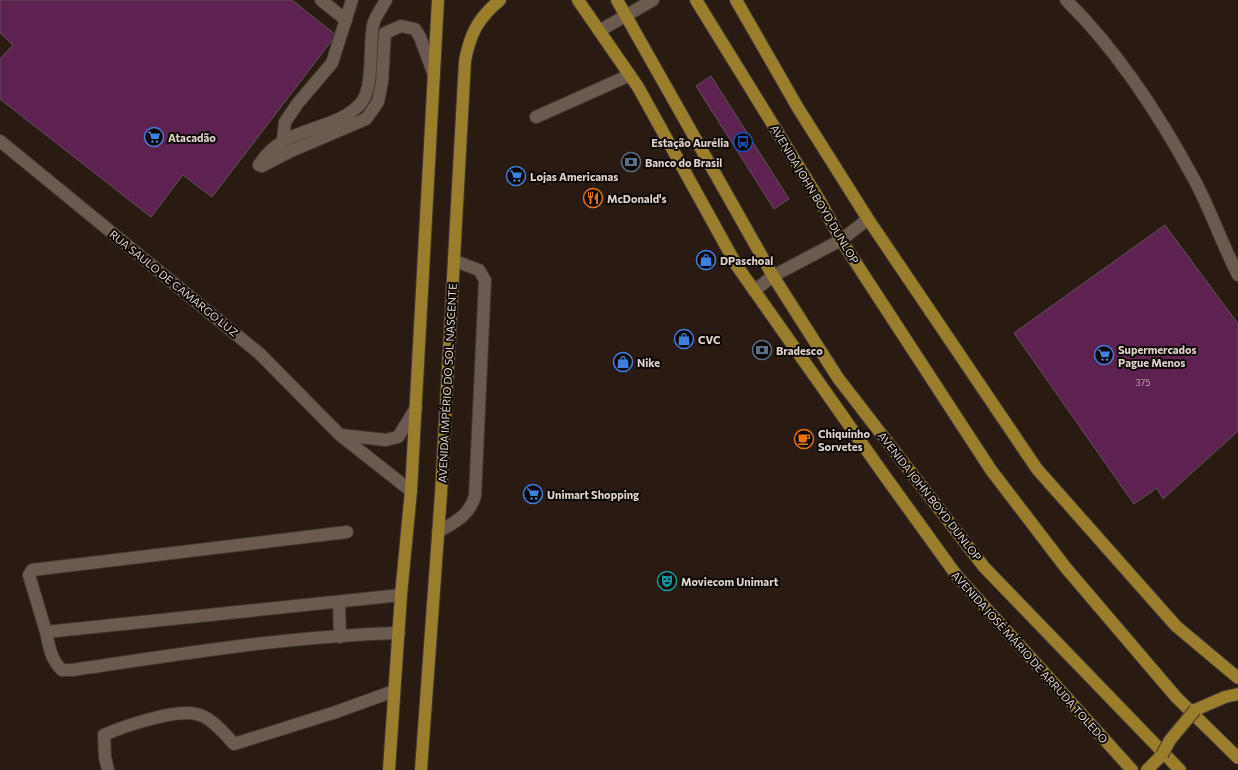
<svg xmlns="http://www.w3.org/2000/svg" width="1238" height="770" viewBox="0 0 1238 770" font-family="Commissioner,sans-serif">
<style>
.building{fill:#5d2250;stroke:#63525e}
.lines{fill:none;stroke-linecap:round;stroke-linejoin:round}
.minor-casing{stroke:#423732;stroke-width:14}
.major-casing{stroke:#423732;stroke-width:14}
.minor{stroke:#6b5a4f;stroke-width:12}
.major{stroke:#9a7e2c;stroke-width:12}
.major-bridge-casing{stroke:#423732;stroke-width:14;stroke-linecap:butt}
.major-bridge{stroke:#9a7e2c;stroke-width:12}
.labels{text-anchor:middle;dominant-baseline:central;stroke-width:4;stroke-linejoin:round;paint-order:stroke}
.number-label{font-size:9px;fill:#bea8ae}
.poi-label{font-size:11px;font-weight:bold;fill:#ded4cd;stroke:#0d0704;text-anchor:start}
.street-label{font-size:11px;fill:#ded4cd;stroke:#0d0704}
</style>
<rect width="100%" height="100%" fill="#291b11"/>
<g class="building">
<polygon points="0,0 292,0 336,35 212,197 183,175 151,217 0,99 0,59 13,45 0,33"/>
<polygon points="711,76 789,199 774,209 696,86"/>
<polygon points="1165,225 1238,324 1238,431 1163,499 1157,488 1134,504 1014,333"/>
</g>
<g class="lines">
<g class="minor-casing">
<g id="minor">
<polyline points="321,0 346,20"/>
<path d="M386 0C382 8 375 16 373 25 369 44 374 88 361 103 335 133 284 124 259 165L262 166 291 151 366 119 378 102 382 82 385 33 401 26 415 29 420 37 434 75"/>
<path d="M1066 0C1118 51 1160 116 1195 181 1211 211 1222 244 1238 275"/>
<polyline points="599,31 653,0"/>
<polyline points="536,117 630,75"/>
<polyline points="283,140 285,122 298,103 332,63 352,0"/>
<polyline points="0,141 260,354 340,435 411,491"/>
<polyline points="754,291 773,276 841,240 868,219"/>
<polyline points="341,435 386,440 398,437 416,408"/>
<path d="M438 532C455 522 469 516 475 496L485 280 479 270 455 261"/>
<polyline points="339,602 340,637"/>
<polyline points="46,632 29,575 32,570 347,532"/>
<path d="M399 633C289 636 180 654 72 670H62C51 660 49 646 46 632L401 595"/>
<path d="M108 770 105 757 104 735C124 726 175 709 196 714 210 716 225 734 234 744L336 712 394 691"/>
</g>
</g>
<g class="major-casing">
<g id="major">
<polyline points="578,0 638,87 737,266 882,472 957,576 1132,770"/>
<polyline points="617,0 773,276 838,378 984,567 1180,770"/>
<polyline points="696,0 820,201 841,240 991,470 1066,568 1176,697 1238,758"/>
<polyline points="736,0 798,108 868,219 1037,469 1176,626 1238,678"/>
<polyline points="1195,710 1225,697 1238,694"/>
<polyline points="389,770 401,595 411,491 438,0"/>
<path d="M421 770 441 494 465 61C470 34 478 18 500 0"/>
<polyline points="1147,770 1162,755"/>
</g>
</g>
<use href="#minor" class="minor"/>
<use href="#major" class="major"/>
<g class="major-bridge-casing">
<polyline id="major-bridge" points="1162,755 1170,740 1195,710"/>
</g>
<use href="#major-bridge" class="major-bridge"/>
</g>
<defs>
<g id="supermarket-ring" transform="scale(1)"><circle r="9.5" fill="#0d0704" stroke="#3f7fe0" stroke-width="1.5"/><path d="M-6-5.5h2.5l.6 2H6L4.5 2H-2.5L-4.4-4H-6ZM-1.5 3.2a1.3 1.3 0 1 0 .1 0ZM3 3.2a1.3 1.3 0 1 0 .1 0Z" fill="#3f7fe0"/></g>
<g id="bus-ring" transform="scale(1)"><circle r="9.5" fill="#0d0704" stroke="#1a4fb4" stroke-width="1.5"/><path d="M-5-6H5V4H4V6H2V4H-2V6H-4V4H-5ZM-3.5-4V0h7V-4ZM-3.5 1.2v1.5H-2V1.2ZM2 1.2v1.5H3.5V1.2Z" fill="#1a4fb4"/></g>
<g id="bank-ring" transform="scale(1)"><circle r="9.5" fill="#0d0704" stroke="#5c6f8a" stroke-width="1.5"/><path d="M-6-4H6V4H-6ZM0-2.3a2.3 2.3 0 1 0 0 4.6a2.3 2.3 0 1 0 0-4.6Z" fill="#5c6f8a"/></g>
<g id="restaurant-ring" transform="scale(1)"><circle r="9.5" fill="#0d0704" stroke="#e8710a" stroke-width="1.5"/><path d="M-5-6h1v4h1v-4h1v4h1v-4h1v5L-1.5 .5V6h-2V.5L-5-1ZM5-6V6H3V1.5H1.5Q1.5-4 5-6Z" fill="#e8710a"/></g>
<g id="shop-ring" transform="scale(1)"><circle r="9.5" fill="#0d0704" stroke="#3f7fe0" stroke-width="1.5"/><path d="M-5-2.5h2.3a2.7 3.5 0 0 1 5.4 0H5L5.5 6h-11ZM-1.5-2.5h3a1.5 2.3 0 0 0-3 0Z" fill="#3f7fe0"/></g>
<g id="cafe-ring" transform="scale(1)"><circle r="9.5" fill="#0d0704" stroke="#e8710a" stroke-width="1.5"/><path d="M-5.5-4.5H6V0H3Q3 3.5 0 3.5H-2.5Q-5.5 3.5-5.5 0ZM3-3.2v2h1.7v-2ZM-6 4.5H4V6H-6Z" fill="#e8710a"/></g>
<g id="theatre-ring" transform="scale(1)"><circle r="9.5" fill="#0d0704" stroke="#0f9aa8" stroke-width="1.5"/><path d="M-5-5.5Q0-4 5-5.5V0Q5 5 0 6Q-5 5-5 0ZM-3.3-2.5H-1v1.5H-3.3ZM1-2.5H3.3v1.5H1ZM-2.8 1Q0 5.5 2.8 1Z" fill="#0f9aa8"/></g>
</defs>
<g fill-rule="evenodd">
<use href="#supermarket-ring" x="154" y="137"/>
<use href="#bus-ring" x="743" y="142"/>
<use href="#bank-ring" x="631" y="162"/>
<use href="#supermarket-ring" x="516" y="176"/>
<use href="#restaurant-ring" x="593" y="198"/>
<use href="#shop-ring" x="706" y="260"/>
<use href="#shop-ring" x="684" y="339"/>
<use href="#bank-ring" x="762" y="350"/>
<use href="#supermarket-ring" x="1104" y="355"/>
<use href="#shop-ring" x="623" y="362"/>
<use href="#cafe-ring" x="804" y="439"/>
<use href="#supermarket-ring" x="533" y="494"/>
<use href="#theatre-ring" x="667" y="581"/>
</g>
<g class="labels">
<g class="number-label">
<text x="1143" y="382">375</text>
</g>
<g class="poi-label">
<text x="168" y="137">Atacadão</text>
<text x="729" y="142" text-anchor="end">Estação Aurélia</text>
<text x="645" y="162">Banco do Brasil</text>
<text x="530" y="176">Lojas Americanas</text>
<text x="607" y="198">McDonald's</text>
<text x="720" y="260">DPaschoal</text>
<text x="698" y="339">CVC</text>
<text x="1118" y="349">Supermercados<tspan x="1118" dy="13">Pague Menos</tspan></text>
<text x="776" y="350">Bradesco</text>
<text x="637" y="362">Nike</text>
<text x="818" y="433">Chiquinho<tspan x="818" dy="13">Sorvetes</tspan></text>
<text x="547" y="494">Unimart Shopping</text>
<text x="681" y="581">Moviecom Unimart</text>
</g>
<g class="street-label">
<text transform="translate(815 194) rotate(59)">AVENIDA JOHN BOYD DUNLOP</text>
<text transform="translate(174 283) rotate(39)">RUA SAULO DE CAMARGO LUZ</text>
<text transform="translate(447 383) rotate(-87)">AVENIDA IMPÉRIO DO SOL NASCENTE</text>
<text transform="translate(930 496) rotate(52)">AVENIDA JOHN BOYD DUNLOP</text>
<text transform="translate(1030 657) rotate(48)">AVENIDA JOSÉ MÁRIO DE ARRUDA TOLEDO</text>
</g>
</g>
</svg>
